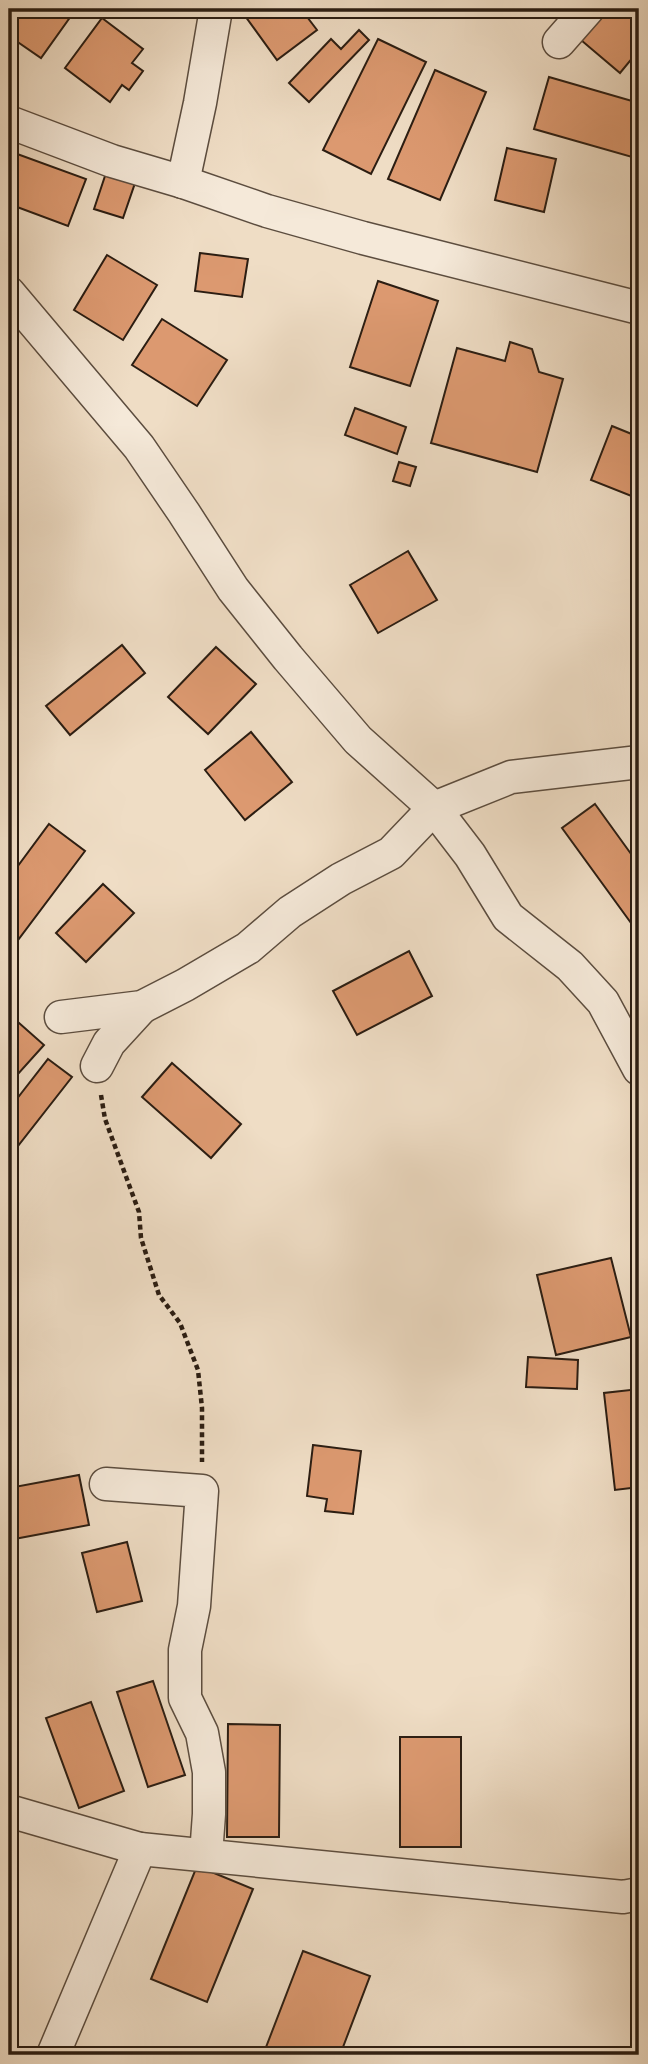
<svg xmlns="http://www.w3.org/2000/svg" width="648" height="2064" viewBox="0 0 648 2064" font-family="'EB Garamond',serif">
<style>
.building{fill:#dc9970;stroke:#2b1d12;stroke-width:2}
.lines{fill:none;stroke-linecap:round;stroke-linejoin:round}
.minor-casing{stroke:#5c4d3f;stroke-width:35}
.path{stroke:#2b1d12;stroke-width:4.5;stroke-dasharray:5 3.5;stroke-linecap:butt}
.minor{stroke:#f5e9d9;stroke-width:32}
</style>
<rect width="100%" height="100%" fill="#efddc5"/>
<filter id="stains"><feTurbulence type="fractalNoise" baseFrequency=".00286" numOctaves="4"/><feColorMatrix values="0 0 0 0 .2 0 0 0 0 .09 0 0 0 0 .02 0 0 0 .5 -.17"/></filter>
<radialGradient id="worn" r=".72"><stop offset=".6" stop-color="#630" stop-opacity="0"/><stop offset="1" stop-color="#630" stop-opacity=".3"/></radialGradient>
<g class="building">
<polygon points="9,9 76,9 41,58 9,36"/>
<polygon points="240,9 301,9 317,30 277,60"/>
<polygon points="597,9 639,9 639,50 620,73 575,35"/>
<polygon points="102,18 143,49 132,63 143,71 129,90 122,85 110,102 65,68"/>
<polygon points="359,30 369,40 309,102 289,83 331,39 341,49"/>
<polygon points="378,39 426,62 371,174 323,150"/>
<polygon points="435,70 486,92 440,200 388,179"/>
<polygon points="549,77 639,103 639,159 534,129"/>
<polygon points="507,148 556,159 544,212 495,200"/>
<polygon points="9,151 86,179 68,226 9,204"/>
<polygon points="106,173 135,183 123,218 94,209"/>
<polygon points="200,253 248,259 242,297 195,291"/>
<polygon points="107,255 157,285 123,340 74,310"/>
<polygon points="378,281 438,301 410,386 350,367"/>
<polygon points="162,319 227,360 197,406 132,365"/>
<polygon points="510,342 532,349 539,372 563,379 537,472 431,443 457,348 505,361"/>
<polygon points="355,408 406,427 397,454 345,435"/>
<polygon points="612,426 639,437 639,499 591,480"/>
<polygon points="399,462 416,467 410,486 393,481"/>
<polygon points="408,551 437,600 378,633 350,585"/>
<polygon points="122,645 145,673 70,735 46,706"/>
<polygon points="216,647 256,684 208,734 168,697"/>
<polygon points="251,732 292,782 245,820 205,770"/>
<polygon points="595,804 639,865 639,934 562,828"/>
<polygon points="49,824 85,851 18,940 9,933 9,878"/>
<polygon points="103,884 134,913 86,962 56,933"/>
<polygon points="409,951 432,996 357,1035 333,991"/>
<polygon points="10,1015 44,1045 9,1084 9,1016"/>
<polygon points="48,1059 72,1077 14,1151 9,1147 9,1109"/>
<polygon points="172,1063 241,1124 211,1158 142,1097"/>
<polygon points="611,1258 631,1337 556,1355 537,1275"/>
<polygon points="528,1357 578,1360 577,1389 526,1387"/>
<polygon points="639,1389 639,1487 615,1490 604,1393"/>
<polygon points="313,1445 361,1451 353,1514 325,1511 327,1499 307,1496"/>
<polygon points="79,1475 89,1525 9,1540 9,1488"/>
<polygon points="127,1542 142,1601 97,1612 82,1553"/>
<polygon points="153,1681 185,1775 148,1787 117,1692"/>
<polygon points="91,1702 124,1791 79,1808 46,1718"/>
<polygon points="228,1724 280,1725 279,1837 227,1837"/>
<rect x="400" y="1737" width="61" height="110"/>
<polygon points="639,1744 639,1795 634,1795 632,1745"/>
<polygon points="635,1814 639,1814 639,1864 637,1864"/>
<polygon points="197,1866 253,1889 207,2002 151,1979"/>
<polygon points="633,1919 639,1919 639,1986 636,1986"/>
<polygon points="303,1951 370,1976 340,2055 263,2055"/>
</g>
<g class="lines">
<g class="minor-casing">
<g id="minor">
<polyline points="559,42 588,9"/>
<polyline points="9,122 112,161 183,182 267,211 363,238 639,308"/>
<polyline points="183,182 200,103 216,9"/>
<polyline points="9,293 139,447 184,513 233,589 288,658 358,740 434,808 470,855 508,917 570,966 603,1002 639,1069"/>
<polyline points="61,1017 142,1007 185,985 248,948 290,912 341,879 391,853 434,808 511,777 639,762"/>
<polyline points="97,1066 109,1043 142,1007"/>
<polyline points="106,1484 202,1491 194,1606 185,1650 185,1698 202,1733 209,1772 209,1814 206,1855"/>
<polyline points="9,1811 140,1849"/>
<polyline points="53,2055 140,1849 623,1897 639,1894"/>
</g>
</g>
<polyline class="path" points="101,1095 105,1119 139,1212 141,1238 159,1295 180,1323 198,1370 202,1408 202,1462"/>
<use href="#minor" class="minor"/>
</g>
<rect width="648" height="2064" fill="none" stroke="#efddc5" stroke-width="35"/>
<rect x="10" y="10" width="627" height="2043" fill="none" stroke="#2b1d12" stroke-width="3.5"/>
<rect x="18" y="18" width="613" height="2029" fill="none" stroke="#2b1d12" stroke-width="2"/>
<rect width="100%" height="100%" filter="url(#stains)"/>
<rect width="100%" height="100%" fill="url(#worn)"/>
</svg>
